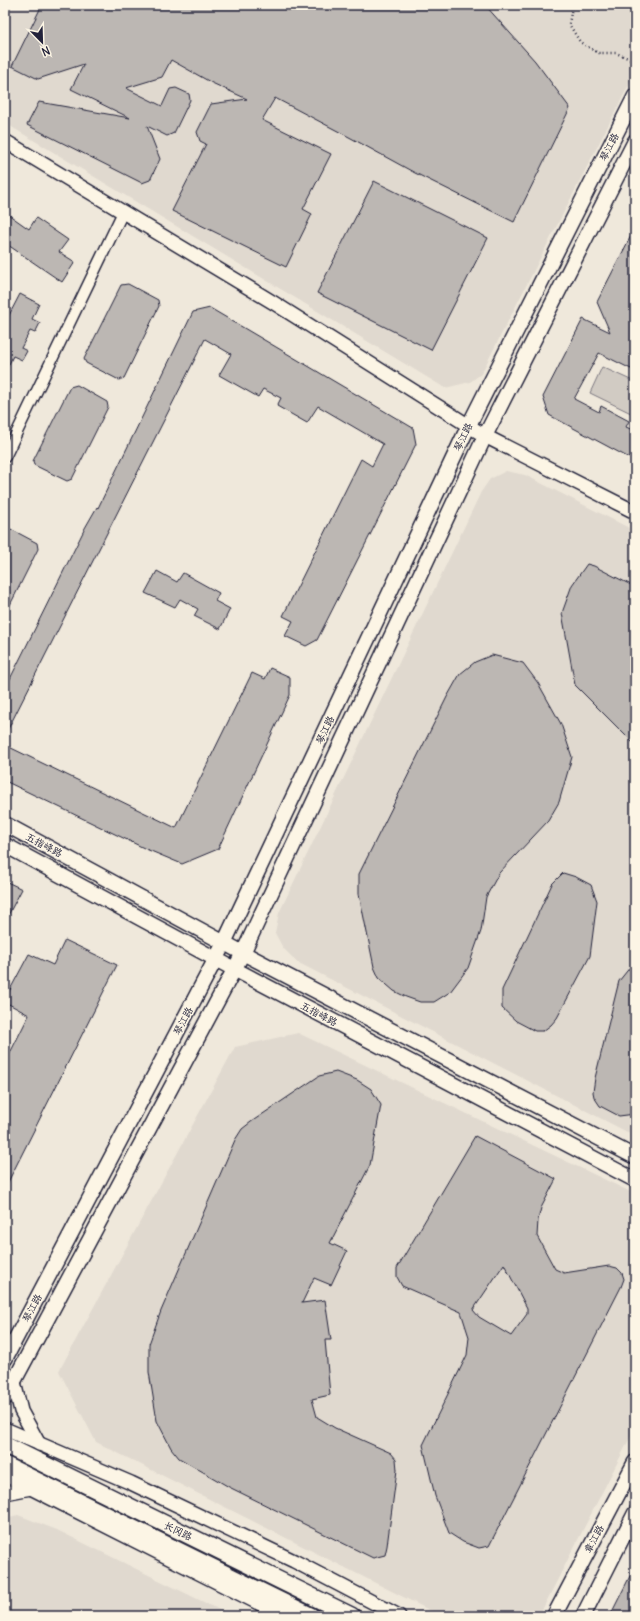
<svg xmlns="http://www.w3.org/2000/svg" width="640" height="1621" viewBox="0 0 640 1621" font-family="Delius,'LXGW WenKai TC',sans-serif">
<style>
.built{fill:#e0d9cf}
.green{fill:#d1cbc3;stroke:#7a767f}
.building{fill:#bcb7b3;stroke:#22223b;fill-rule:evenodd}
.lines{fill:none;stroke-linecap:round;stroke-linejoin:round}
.minor-casing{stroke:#22223b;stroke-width:13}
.tertiary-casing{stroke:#22223b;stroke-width:16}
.secondary-casing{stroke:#22223b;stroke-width:17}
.primary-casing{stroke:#22223b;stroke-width:19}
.path{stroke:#22223b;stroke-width:2.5;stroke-dasharray:1 3;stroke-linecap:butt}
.minor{stroke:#fcf5e5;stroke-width:10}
.tertiary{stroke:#fcf5e5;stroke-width:13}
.secondary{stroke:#fcf5e5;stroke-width:14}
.primary{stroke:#fcf5e5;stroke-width:16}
.labels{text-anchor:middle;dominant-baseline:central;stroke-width:3;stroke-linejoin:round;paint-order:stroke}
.street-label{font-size:10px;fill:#22223b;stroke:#fcf5e5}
</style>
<rect width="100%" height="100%" fill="#efe8db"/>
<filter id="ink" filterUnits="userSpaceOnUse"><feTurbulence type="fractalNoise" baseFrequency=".025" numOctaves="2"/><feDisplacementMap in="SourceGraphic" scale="8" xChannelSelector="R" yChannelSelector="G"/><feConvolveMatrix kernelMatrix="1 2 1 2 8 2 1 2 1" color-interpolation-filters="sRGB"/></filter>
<g filter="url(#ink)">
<g class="built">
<polygon points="5,5 633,5 635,7 635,73 481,374 470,382 445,388 5,123"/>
<polygon points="506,471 525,475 635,531 635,1136 297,962 283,948 275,933 279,913 481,492 490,479"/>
<polygon points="298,1033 635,1194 635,1428 539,1616 441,1616 96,1442 59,1371 235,1047"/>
<polygon points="18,1515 57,1530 232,1616 5,1616 5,1518"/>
</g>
<polygon class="green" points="602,367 635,382 635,415 590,393"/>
<g class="building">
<polygon points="42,5 485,5 535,61 570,108 514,222 415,173 351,138 275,98 262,120 331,154 303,209 312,214 286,267 172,211 206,144 200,141 197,132 211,104 247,99 212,83 171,60 162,77 126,88 162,106 170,89 176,88 189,94 190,100 174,133 167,136 147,126 160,159 150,180 142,183 27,125 39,102 130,118 71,89 84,64 38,79 12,66"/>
<polygon points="374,181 488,238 431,350 317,293"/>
<polygon points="5,212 29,229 36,218 68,240 59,252 75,262 62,282 5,243"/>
<polygon points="635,228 635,371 599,353 574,399 599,412 601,406 629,421 626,427 635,431 635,461 549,415 543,397 583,319 610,332 597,302"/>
<polygon points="128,284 158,300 159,306 124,378 119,380 86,363 84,359 121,285"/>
<polygon points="20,294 39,304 32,319 40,323 35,333 30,331 21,348 27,351 22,360 13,356 5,372 5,323"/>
<polygon points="210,308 413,428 416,444 317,640 306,646 285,636 293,621 283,616 361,459 372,466 383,444 318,406 307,423 277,406 281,398 263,389 258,397 219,375 231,354 205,339 5,735 5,689 85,528 97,507 98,508 193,312"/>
<polygon points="77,385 107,402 108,407 72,479 67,481 34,465 33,461 70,387"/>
<polygon points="5,526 37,543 38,549 5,615"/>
<polygon points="587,564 594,566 635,587 635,745 575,685 562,613 572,585"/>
<polygon points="157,571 177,582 183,573 219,593 215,601 230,609 220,629 194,616 198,609 180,599 175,607 145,593"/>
<polygon points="492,655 523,663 538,683 561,724 572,757 559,802 548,821 499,873 486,897 481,931 468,968 450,992 434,1002 420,1002 406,997 394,991 379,978 374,967 359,894 359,874 447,697 460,674 475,662"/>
<polygon points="270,668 290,677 290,695 218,849 182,864 146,849 5,781 5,745 176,828 252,673 265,679"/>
<polygon points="563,873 576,877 591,885 597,901 590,956 557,1018 551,1025 543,1031 535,1031 516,1021 502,1008 502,990 552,884"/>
<polygon points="5,881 22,889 5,921"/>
<polygon points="65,940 117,965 5,1188 5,1063 29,1015 5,1002 5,999 29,954 53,965"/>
<polygon points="635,961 635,1114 619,1116 600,1106 594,1097 593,1092 595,1078 619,981"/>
<polygon points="336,1072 357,1080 371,1089 381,1105 370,1165 330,1243 347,1251 331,1285 314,1278 302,1303 325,1300 331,1340 325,1340 330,1395 312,1399 317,1417 335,1428 391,1453 396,1459 397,1470 387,1546 385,1555 373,1558 229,1487 179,1458 171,1448 157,1421 149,1372 149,1344 161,1311 235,1140 242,1129 251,1122 319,1076"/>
<path d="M475 1136 556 1179 541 1208 538 1220 537 1236 555 1269 564 1273 609 1266 617 1268 622 1273 624 1279 621 1287 489 1546 479 1548 463 1542 449 1533 435 1496 423 1445 467 1355 469 1337 461 1312 402 1286 397 1277V1268ZM504 1264 527 1308V1314L511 1336 479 1317 473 1310Z"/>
<polygon points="635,1566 635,1616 610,1616"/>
</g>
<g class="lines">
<g class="minor-casing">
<polyline id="minor" points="5,457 123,212"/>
</g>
<g class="tertiary-casing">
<g id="tertiary">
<polyline points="5,141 274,303 485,436 635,512"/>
<polyline points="14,1382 21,1411 39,1444"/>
<polyline points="5,1429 131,1483 294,1561 399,1616"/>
<polyline points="5,1475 284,1616"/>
<polyline points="5,1493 31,1488"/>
</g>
</g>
<g class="secondary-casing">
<g id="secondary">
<polyline points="5,824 243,953 635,1157"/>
<polyline points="5,845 234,969 635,1180"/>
<polyline points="5,1359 224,943 469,425 635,96"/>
<polyline points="5,1398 243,953 485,436 635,141"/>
<polyline points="554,1616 635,1462"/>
<polyline points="583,1616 635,1513"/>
</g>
</g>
<g class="primary-casing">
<g id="primary">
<polyline points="5,1445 352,1616"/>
<polyline points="5,1465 311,1616"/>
</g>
</g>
<polyline class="path" points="572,7 569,24 580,42 598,53 616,53 635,61"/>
<use href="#minor" class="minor"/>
<use href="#tertiary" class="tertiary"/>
<use href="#secondary" class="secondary"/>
<use href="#primary" class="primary"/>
</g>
</g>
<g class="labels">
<g class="street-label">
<text transform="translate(609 147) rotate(-63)">琴江路</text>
<text transform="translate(463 437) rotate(-64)">琴江路</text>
<text transform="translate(325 730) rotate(-65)">琴江路</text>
<text transform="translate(44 845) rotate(28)">五指峰路</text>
<text transform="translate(319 1014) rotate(28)">五指峰路</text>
<text transform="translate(183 1021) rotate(-62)">琴江路</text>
<text transform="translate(32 1308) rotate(-62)">琴江路</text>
<text transform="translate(178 1531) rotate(26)">长冈路</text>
<text transform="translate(594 1539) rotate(-62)">章江路</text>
</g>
</g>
<rect width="640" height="1621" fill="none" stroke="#fcf5e5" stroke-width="20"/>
<rect x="10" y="10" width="620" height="1601" fill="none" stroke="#22223b" stroke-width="1.5" filter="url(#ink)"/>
<g transform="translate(42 42) rotate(157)" stroke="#fcf5e5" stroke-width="3" paint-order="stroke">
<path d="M0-3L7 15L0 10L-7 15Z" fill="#22223b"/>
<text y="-6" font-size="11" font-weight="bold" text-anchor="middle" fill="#22223b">N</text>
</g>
</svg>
